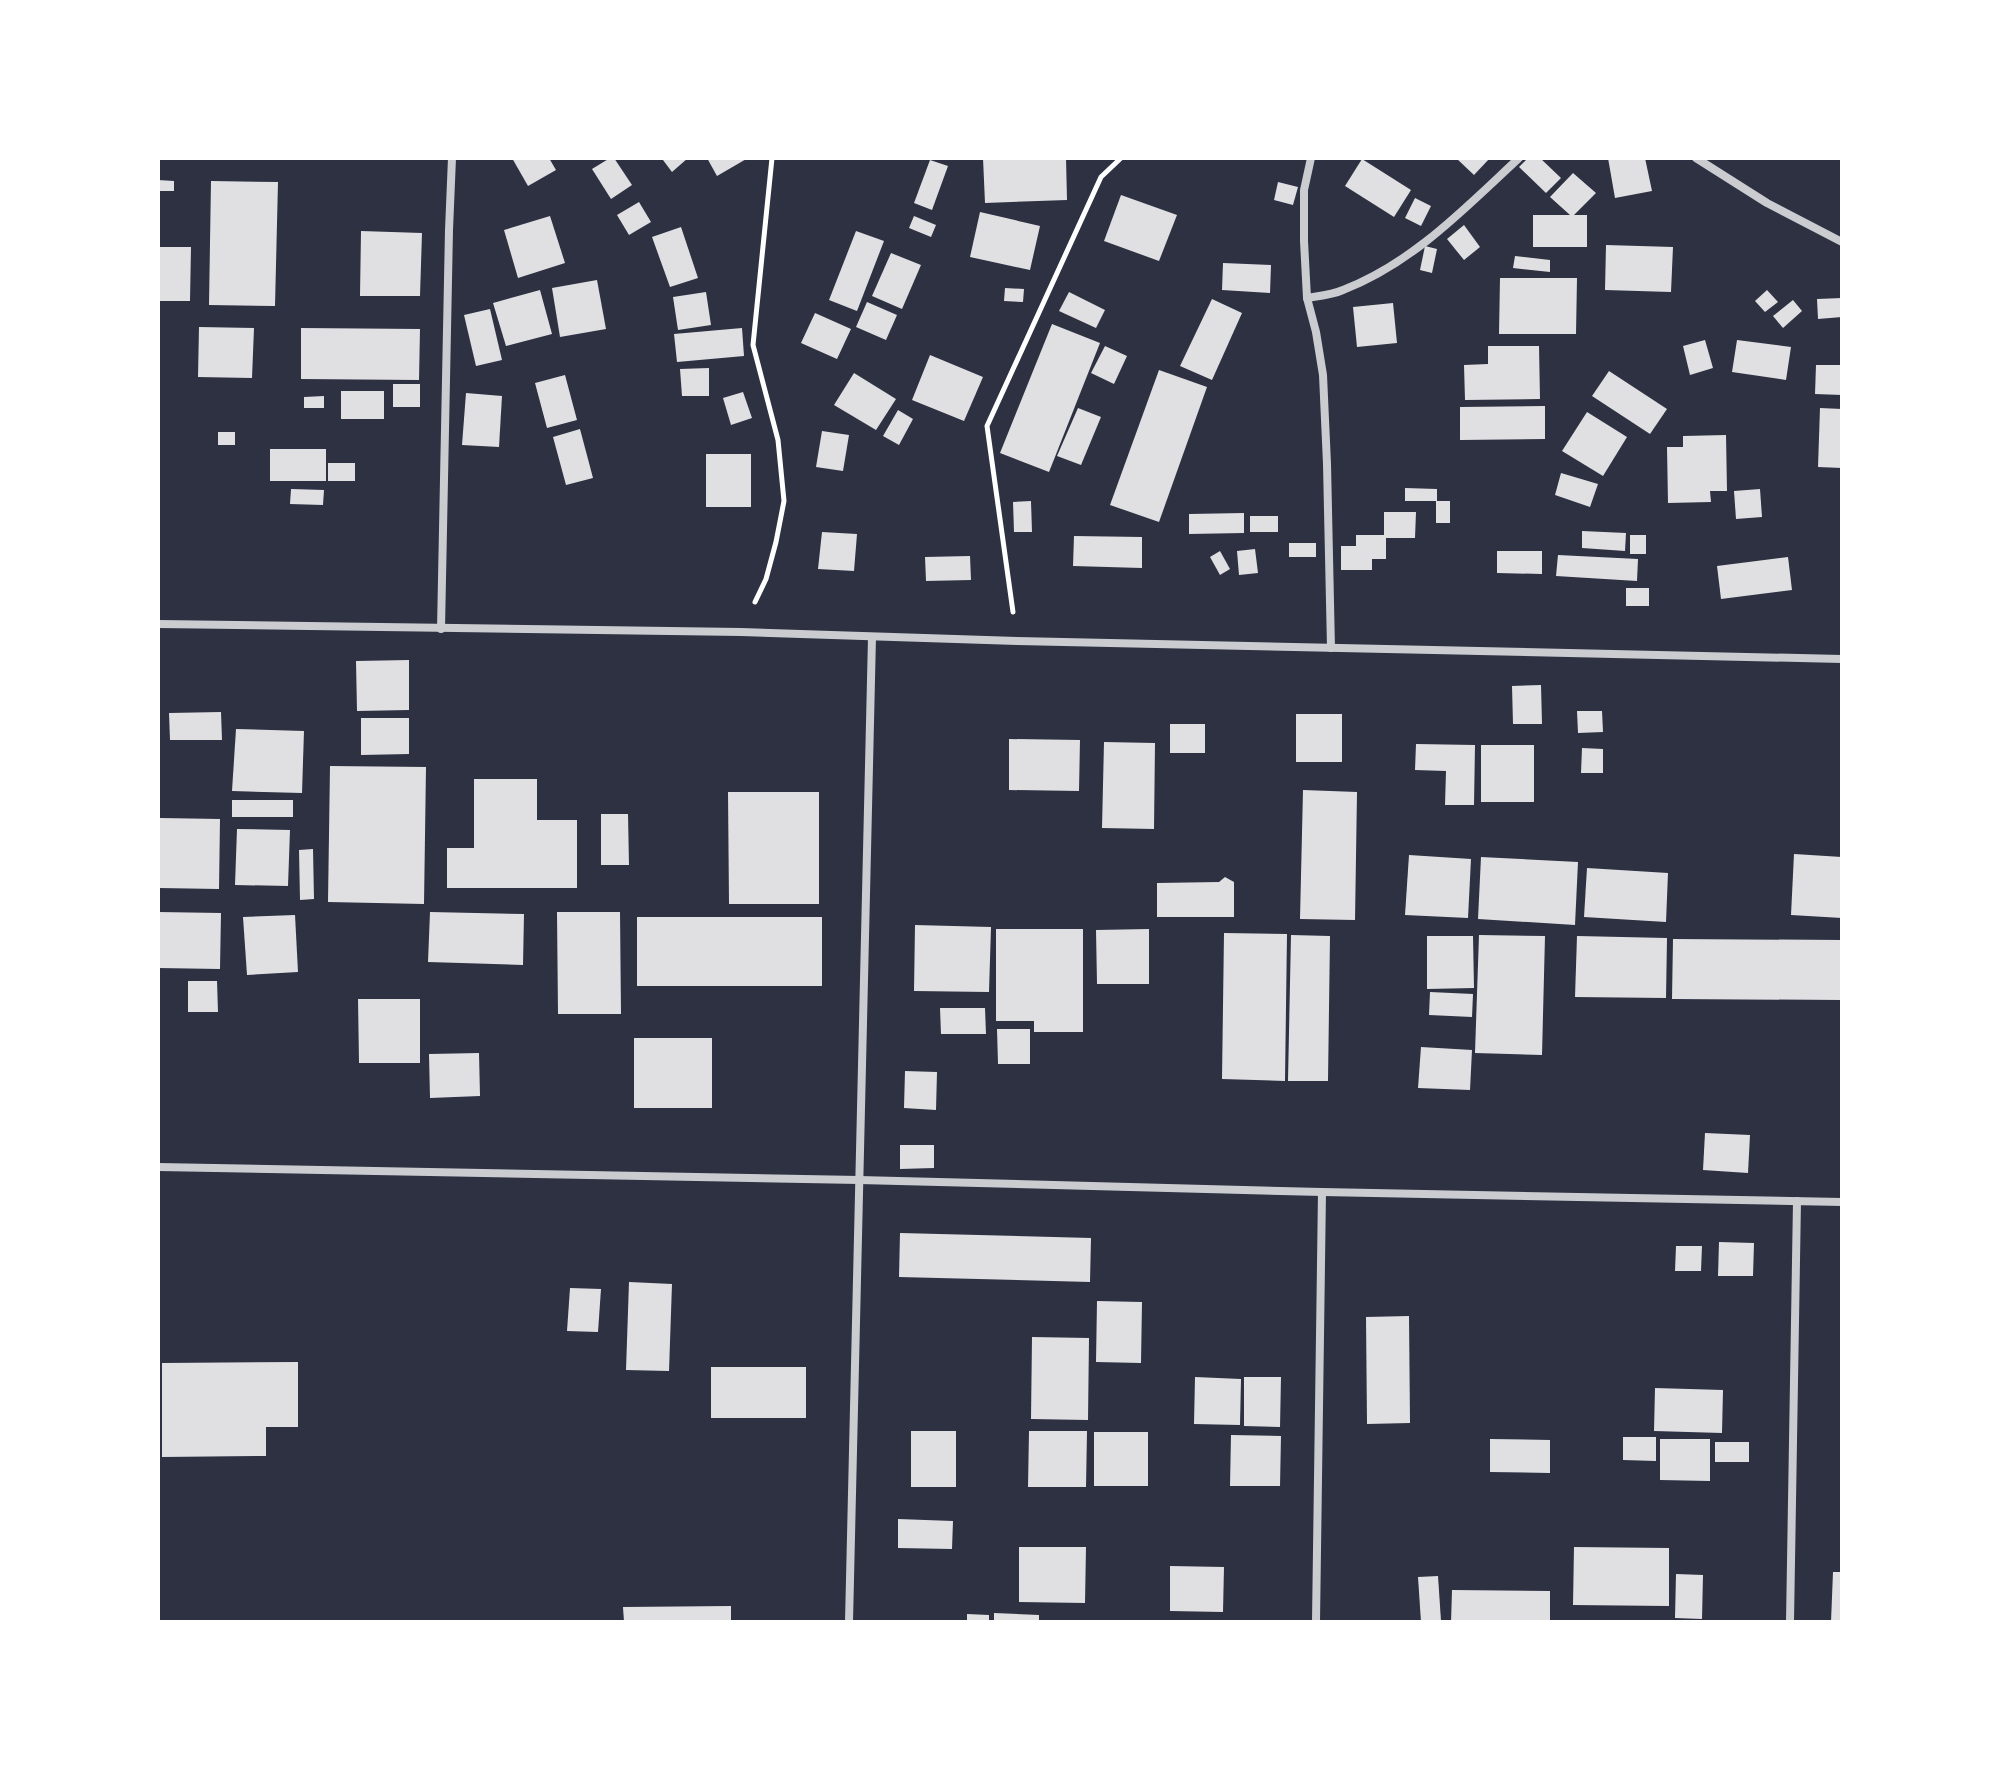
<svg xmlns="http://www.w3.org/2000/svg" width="2000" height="1780" viewBox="0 0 2000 1780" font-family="'Fira Sans',sans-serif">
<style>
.building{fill:#e0e0e3}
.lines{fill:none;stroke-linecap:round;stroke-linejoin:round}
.path{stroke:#fff;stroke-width:5}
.minor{stroke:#caccd0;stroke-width:8}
</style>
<rect width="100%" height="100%" fill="#2d3142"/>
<g class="building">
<polygon points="512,158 549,158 556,170 528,186"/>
<polygon points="610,158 614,158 632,185 611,199 592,169"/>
<polygon points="666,158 688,158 672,172 663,160"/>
<polygon points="707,158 748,158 717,176"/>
<polygon points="983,158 1066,158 1067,200 985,203"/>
<polygon points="1456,158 1490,158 1474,175"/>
<polygon points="1528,158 1540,158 1561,178 1546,193 1519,167"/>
<polygon points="1608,158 1645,158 1652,191 1615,198"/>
<polygon points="1362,159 1411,190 1394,217 1345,186"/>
<polygon points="930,160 948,166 932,210 914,203"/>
<polygon points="1573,173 1596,193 1574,215 1587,215 1587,247 1533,247 1533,215 1570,215 1550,197"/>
<polygon points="158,180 174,181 174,191 158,191"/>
<polygon points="211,181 278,182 275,306 209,305"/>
<polygon points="1278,182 1298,187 1293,205 1274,200"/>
<polygon points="1121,195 1177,215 1159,261 1104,241"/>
<polygon points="1415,198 1431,206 1421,226 1405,218"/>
<polygon points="639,202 651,222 629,235 617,215"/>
<polygon points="980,212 1040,226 1030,270 970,257"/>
<polygon points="550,216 565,263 518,278 504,230"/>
<polygon points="914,216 936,225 931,237 909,228"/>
<polygon points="1464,225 1480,247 1464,260 1447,239"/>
<polygon points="681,227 698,278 670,287 652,237"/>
<polygon points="361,231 422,233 420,296 360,296"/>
<polygon points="856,231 884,241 857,311 829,300"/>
<polygon points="1606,245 1673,247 1671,292 1605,290"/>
<polygon points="1425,246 1437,249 1432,273 1420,270"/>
<polygon points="158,247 191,247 190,301 158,301"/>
<polygon points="891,253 921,265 902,309 872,296"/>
<polygon points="1515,256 1550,260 1550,272 1513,268"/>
<polygon points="1223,263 1271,265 1270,293 1222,290"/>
<polygon points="1500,278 1577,278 1576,334 1499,334"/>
<polygon points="597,280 606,329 560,337 552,288"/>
<polygon points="1005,288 1024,289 1023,302 1004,301"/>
<polygon points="540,290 552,334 506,346 493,303"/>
<polygon points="1767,290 1778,302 1765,312 1755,301"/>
<polygon points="706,292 711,325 678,330 673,297"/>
<polygon points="1069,292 1105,310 1096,328 1059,311"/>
<polygon points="1842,298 1842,317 1818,319 1817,299"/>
<polygon points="1212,299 1242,313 1212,380 1180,366"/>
<polygon points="1793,300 1802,311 1783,328 1773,316"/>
<polygon points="867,302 897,315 886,340 856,327"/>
<polygon points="1393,303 1397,343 1357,347 1353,307"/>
<polygon points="490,309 502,360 476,366 464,315"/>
<polygon points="815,313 851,329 837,359 801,343"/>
<polygon points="1052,324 1100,343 1049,472 1000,453"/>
<polygon points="199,327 254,328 252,378 198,377"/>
<polygon points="301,328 420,329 419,380 301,379"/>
<polygon points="742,328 744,356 677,362 674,334"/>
<polygon points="1705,340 1713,368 1690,375 1683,346"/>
<polygon points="1737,340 1791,347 1786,380 1732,372"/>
<polygon points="1105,346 1127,356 1114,384 1091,373"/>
<polygon points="1488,346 1539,346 1540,399 1465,400 1464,365 1488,364"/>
<polygon points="930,355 983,377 964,421 912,400"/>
<polygon points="1816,365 1842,365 1842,395 1815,394"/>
<polygon points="709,368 709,396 682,396 680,369"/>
<polygon points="1159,370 1207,387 1159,522 1110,505"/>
<polygon points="1609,371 1667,409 1650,434 1592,396"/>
<polygon points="854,373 896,399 876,430 834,405"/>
<polygon points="565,375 577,420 547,428 535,383"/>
<rect x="393" y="384" width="27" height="23"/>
<rect x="341" y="391" width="43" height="28"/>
<polygon points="743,392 752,418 731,425 723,398"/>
<polygon points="466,393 502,396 499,447 462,445"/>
<polygon points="324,396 324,408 304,408 304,397"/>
<polygon points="1545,406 1545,439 1460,440 1460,407"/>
<polygon points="1078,408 1101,417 1081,465 1057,456"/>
<polygon points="1820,408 1842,409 1842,468 1818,467"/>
<polygon points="898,410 913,419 899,445 883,436"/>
<polygon points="1587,412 1627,437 1603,476 1562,451"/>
<polygon points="580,429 593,478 566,485 553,437"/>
<polygon points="822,431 849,435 843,471 816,467"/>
<rect x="218" y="432" width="17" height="13"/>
<polygon points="1726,435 1727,491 1710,491 1711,502 1668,503 1667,447 1683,447 1683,436"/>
<rect x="270" y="449" width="56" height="32"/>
<rect x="706" y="454" width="45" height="53"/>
<rect x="328" y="463" width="27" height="18"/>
<polygon points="1561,473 1598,484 1590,507 1555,495"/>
<polygon points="1405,488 1437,489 1437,501 1405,501"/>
<polygon points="291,489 324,490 323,505 290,504"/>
<polygon points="1760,489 1762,517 1736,519 1734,491"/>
<polygon points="1031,501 1032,532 1014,532 1013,502"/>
<rect x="1436" y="501" width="14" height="22"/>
<polygon points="1384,512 1416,512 1415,538 1386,538 1386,559 1372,559 1372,570 1341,570 1341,546 1356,546 1356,535 1384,535"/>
<polygon points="1244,513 1244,533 1189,534 1189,514"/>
<rect x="1250" y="516" width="28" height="16"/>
<polygon points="1582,531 1626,533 1625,551 1582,548"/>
<polygon points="822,532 857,534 854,571 818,569"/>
<rect x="1630" y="535" width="16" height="19"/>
<polygon points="1074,536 1142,537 1142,568 1073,566"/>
<rect x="1289" y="543" width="27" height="14"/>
<polygon points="1255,549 1258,573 1239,575 1237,551"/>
<polygon points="1220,551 1230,569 1220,575 1210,557"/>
<polygon points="1497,551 1542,551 1542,574 1497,573"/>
<polygon points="1558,555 1638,559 1637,581 1556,576"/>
<polygon points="970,556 971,580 926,581 925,557"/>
<polygon points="1788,557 1792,590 1721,599 1717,566"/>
<rect x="1626" y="588" width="23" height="18"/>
<polygon points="409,660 409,710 357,711 356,661"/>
<polygon points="1541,685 1542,724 1513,724 1512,686"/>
<polygon points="1577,711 1602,711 1603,732 1578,733"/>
<polygon points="221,712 222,740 170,740 169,713"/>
<rect x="1296" y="714" width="46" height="48"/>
<polygon points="361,718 409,718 409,754 361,755"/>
<rect x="1170" y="724" width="35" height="29"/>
<polygon points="236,729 304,731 302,793 232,791"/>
<polygon points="1009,739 1080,740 1079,791 1009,790"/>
<polygon points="1104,742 1155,743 1154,829 1102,828"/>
<polygon points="1416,744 1475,745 1474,805 1445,805 1446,771 1415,770"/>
<rect x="1481" y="745" width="53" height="57"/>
<polygon points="1582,748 1603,749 1603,773 1581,773"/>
<polygon points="330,766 426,767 424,904 328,902"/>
<polygon points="474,779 537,779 537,820 577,820 577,888 447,888 447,848 474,848"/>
<polygon points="1303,790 1357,792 1355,920 1300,919"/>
<polygon points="728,792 819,792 819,904 729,904"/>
<rect x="232" y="800" width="61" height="17"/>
<polygon points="601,814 628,814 629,865 601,865"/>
<polygon points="160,818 220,819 219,889 159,888"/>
<polygon points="237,829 290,830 288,886 235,885"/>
<polygon points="313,849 314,899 300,900 299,850"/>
<polygon points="1794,854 1842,857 1842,918 1791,915"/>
<polygon points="1409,855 1471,859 1468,918 1405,915"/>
<polygon points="1481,857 1578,862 1575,925 1478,919"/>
<polygon points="1587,868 1668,873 1666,922 1584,917"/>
<polygon points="1225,877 1234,882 1234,917 1157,917 1157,883 1219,882"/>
<polygon points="158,912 221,913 220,969 158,968"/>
<polygon points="430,912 524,914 523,965 428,962"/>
<polygon points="557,912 620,912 621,1014 558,1014"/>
<polygon points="295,915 298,972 247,975 243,917"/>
<rect x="637" y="917" width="185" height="69"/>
<polygon points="915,925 991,927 989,992 914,991"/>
<polygon points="996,929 1083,929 1083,1032 1034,1032 1034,1021 996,1021"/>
<polygon points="1149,929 1149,984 1097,984 1096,930"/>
<polygon points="1224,933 1287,934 1285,1081 1222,1079"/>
<polygon points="1291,935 1330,936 1328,1081 1288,1081"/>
<polygon points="1479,935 1545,936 1542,1055 1475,1053"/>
<polygon points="1427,936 1473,936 1474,988 1427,989"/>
<polygon points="1577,936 1667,938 1666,998 1575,997"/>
<polygon points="1673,939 1842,940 1842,1000 1672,999"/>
<polygon points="188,981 217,981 218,1012 188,1012"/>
<polygon points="1430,992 1473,994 1472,1017 1429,1015"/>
<polygon points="358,999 420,999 420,1063 359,1063"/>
<polygon points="940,1008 985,1008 986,1034 941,1034"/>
<polygon points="997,1029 1030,1029 1030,1064 998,1064"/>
<rect x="634" y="1038" width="78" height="70"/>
<polygon points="1421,1047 1472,1050 1470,1090 1418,1088"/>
<polygon points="479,1053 480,1096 430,1098 429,1054"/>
<polygon points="905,1071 937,1072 936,1110 904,1108"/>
<polygon points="1705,1133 1750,1135 1748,1173 1703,1170"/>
<polygon points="900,1145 934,1145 934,1168 900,1169"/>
<polygon points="900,1233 1091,1238 1090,1282 899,1277"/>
<polygon points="1719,1242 1754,1243 1753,1276 1718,1276"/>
<polygon points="1676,1246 1702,1246 1701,1271 1675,1271"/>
<polygon points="629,1282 672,1284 669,1371 626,1370"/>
<polygon points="570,1288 601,1289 598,1332 567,1331"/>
<polygon points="1097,1301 1142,1302 1141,1363 1096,1362"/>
<polygon points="1409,1316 1410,1423 1367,1424 1366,1317"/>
<polygon points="1032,1337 1089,1338 1088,1420 1031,1419"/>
<polygon points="298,1362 298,1427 266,1427 266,1456 162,1457 162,1363"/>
<rect x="711" y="1367" width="95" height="51"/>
<polygon points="1195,1377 1241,1379 1240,1425 1194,1424"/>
<polygon points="1244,1377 1281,1377 1280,1427 1244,1426"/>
<polygon points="1655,1388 1723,1390 1722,1433 1654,1431"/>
<rect x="911" y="1431" width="45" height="56"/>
<polygon points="1029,1431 1087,1431 1086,1487 1028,1487"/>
<rect x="1094" y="1432" width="54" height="54"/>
<polygon points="1231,1435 1281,1436 1280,1486 1230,1486"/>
<polygon points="1623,1437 1656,1437 1656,1461 1623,1460"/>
<polygon points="1490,1439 1550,1440 1550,1473 1490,1472"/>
<polygon points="1660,1439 1710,1439 1710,1481 1660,1480"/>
<rect x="1715" y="1442" width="34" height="20"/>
<polygon points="898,1519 953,1521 952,1549 898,1548"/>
<polygon points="1019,1547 1086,1547 1085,1603 1019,1602"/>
<polygon points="1574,1547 1669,1548 1669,1606 1573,1605"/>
<polygon points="1170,1566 1224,1567 1223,1612 1170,1611"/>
<polygon points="1833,1572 1842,1572 1842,1622 1831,1622"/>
<polygon points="1676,1574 1703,1575 1702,1619 1675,1618"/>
<polygon points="1438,1576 1441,1621 1421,1622 1418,1577"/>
<polygon points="1452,1590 1550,1591 1550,1622 1451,1622"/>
<polygon points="731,1606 731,1622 624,1622 623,1607"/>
<polygon points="994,1613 1039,1615 1039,1622 994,1622"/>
<polygon points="967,1614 989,1615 989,1622 967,1622"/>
</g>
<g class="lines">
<g class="path">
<polyline points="755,602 766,579 776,542 784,501 778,440 753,345 772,158"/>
<polyline points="1013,612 987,426 1101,177 1121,158"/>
</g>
<g class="minor">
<polyline points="1311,158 1304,190 1304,241 1307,298 1316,332 1323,375 1327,464 1331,648"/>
<polyline points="1696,158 1767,203 1842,242"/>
<path d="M1307 298C1319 296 1332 295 1343 290 1413 263 1465 208 1519 158"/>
<polyline points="158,624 741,632 1017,641 1842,659"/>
<polyline points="441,629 449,230 452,158"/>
<polyline points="158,1167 859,1180 1322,1192 1842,1202"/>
<polyline points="849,1622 872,637"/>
<polyline points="1316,1622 1322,1192"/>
<polyline points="1790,1622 1797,1201"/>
</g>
</g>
<rect width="2000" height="1780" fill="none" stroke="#ffffff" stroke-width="320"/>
</svg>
